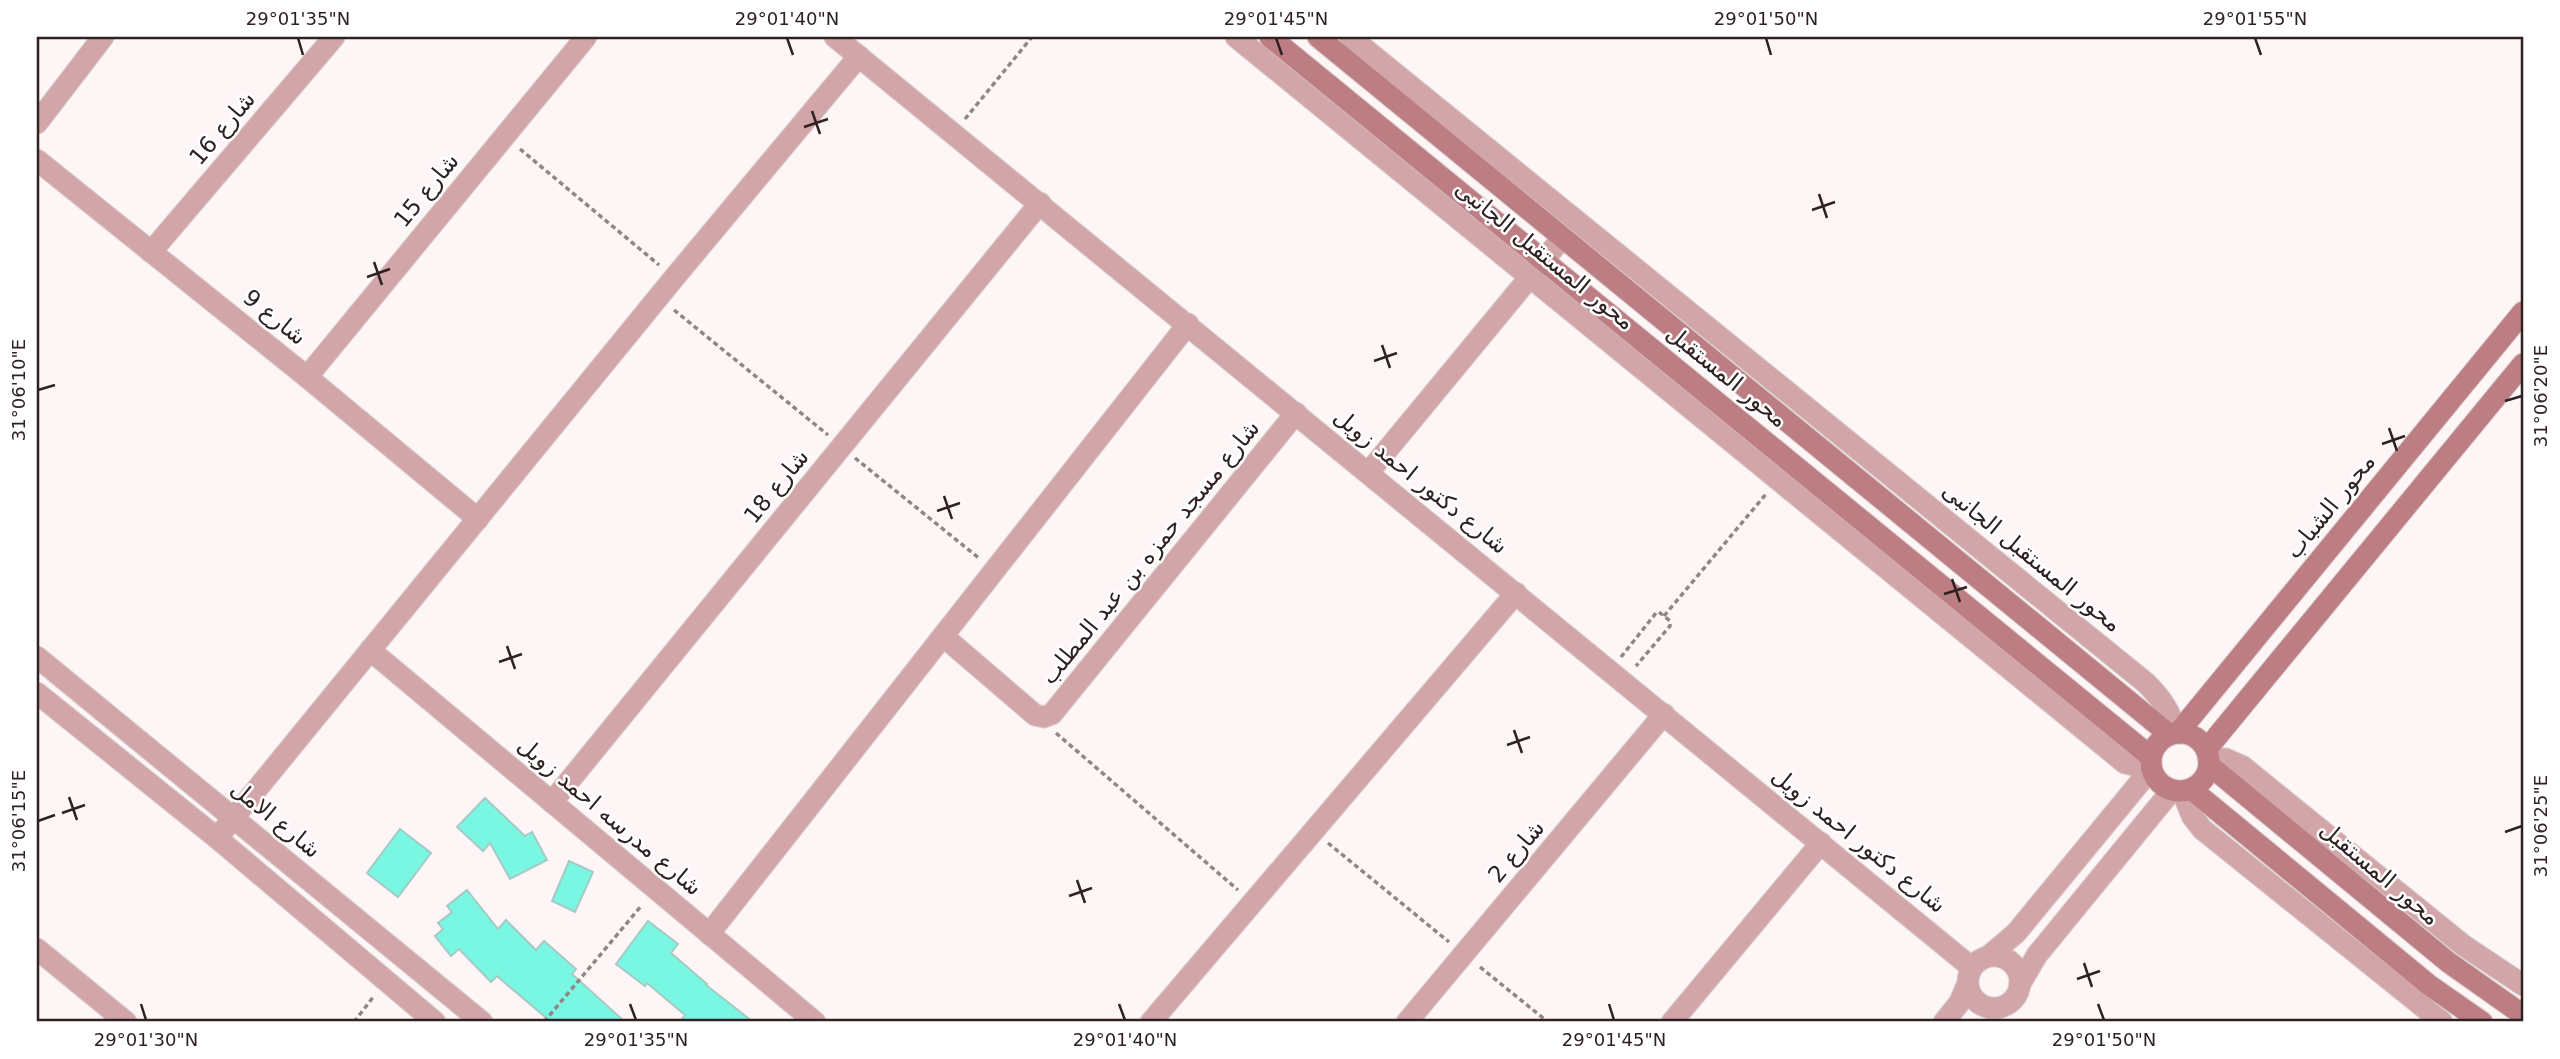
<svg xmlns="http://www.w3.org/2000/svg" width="2560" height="1059" viewBox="0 0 2560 1059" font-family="'DejaVu Sans',Cairo,sans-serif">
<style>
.building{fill:#7af7e2;stroke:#a5cac3;stroke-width:2}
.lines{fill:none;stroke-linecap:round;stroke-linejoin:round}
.street-casing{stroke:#d9d0d0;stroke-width:23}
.secondary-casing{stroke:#d9d0d0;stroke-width:23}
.path{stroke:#918687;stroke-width:3.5;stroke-dasharray:5 3.5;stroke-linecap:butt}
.street{stroke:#d2a6a9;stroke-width:21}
.secondary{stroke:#bd7e83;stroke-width:21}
.ticks{fill:none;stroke:#2f2122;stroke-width:2.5}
.labels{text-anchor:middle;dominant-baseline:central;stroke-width:5;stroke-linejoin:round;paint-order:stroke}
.street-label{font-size:23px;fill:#2f2122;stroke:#fff}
.neatline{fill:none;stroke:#2f2122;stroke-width:2.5}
.ticks-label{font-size:18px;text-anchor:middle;fill:#2f2122}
</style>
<rect width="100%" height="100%" fill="#fef6f6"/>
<g class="building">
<polygon points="485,798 525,836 532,832 547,860 510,879 490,843 483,851 457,827"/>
<polygon points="400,829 431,853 398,897 367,873"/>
<polygon points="569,861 593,872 575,912 552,901"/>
<polygon points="467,890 498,929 506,920 536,950 544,941 576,969 572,974 625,1022 551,1022 497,976 491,982 459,949 451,956 435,936 443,929 438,923 452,912 447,906"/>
<polygon points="648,921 678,944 671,953 707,984 706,985 753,1022 680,1022 685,1015 647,983 645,986 616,964"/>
</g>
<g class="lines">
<g class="street-casing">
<g id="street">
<polyline points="835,37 1971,967"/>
<polyline points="1236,37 2125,763 2138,766 2151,763"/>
<path d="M1350 37 2146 683C2162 699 2171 712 2176 733"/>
<polyline points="37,123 103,37"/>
<polyline points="37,160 307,377 478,519"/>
<polyline points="151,252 334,37"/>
<polyline points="307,377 586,37"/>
<polyline points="1369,472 1562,238"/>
<polyline points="943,636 1035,715 1044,717 1052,714 1296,413"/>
<polyline points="370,650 815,1022"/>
<polyline points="37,657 482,1022"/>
<polyline points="37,693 217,838 435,1022"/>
<polyline points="2208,758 2226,759 2242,766 2463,945 2523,985"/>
<polyline points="2182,791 2192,816 2202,829 2442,1022"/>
<polyline points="552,802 1040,203"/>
<polyline points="217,838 674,278 859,56"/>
<polyline points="709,934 1188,324"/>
<polyline points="37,949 126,1022"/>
<polyline points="1990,955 2016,933 2151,769"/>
<circle cx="1994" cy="982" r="26"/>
<polyline points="2020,984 2037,955 2172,790"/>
<polyline points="1151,1022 1516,593"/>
<polyline points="1407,1022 1664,714"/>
<polyline points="1672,1022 1821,843"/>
<polyline points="1944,1022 1960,1002 1967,985"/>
</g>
</g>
<g class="secondary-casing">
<g id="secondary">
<polyline points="1270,37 2151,757"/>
<polyline points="1318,37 2170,735"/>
<circle cx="2180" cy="762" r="29"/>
<polyline points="2178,733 2523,312"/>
<polyline points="2206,750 2523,364"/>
<polyline points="2209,765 2448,962 2523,1015"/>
<polyline points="2191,789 2429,985 2482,1022"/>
</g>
</g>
<g class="path">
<polyline points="965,119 1032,37"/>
<polyline points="520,149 659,265"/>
<polyline points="674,310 828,435"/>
<polyline points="855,458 980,559"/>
<polyline points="1664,616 1766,494"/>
<polyline points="1621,657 1656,613 1659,612 1670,621 1670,626 1636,666"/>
<polyline points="1056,733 1238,890"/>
<polyline points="1328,843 1449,942"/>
<polyline points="1480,967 1548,1022"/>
<polyline points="354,1022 374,996"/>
<polyline points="544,1022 642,905"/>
</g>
<use href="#street" class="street"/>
<use href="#secondary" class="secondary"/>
</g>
<path class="ticks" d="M298 38 303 55M787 38 793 55M1276 38 1282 55M1766 38 1771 55M2255 38 2261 55M812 111 820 134M804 127 828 119M1819 194 1827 218M1812 210 1835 202M374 262 382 285M367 277 390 269M1382 345 1390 368M1374 361 1397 353M38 390 55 385M2505 401 2522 396M2389 428 2397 451M2382 444 2405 436M944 496 952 519M937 511 960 503M1952 579 1960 602M1944 594 1967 587M507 646 515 669M499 662 522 654M1514 730 1522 753M1507 745 1530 737M69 797 77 820M62 813 85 805M38 821 55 815M2505 832 2522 826M1077 880 1085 903M1069 896 1092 888M2084 963 2092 987M2077 979 2100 971M141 1004 146 1020M630 1004 636 1020M1119 1004 1125 1020M1609 1004 1614 1020M2098 1004 2104 1020"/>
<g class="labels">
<g class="street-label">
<text transform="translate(222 128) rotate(-50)">شارع 16</text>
<text transform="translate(426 190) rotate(-51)">شارع 15</text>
<text transform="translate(1545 255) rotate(39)">محور المستقبل الجانبى</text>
<text transform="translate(275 317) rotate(39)">شارع 9</text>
<text transform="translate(1727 376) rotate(39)">محور المستقبل</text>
<text transform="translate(1421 481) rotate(39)">شارع دكتور احمد زويل</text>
<text transform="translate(776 486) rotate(-51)">شارع 18</text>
<text transform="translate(2330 506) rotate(-51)">محور الشباب</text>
<text transform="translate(1150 552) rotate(-51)">شارع مسجد حمزه بن عبد المطلب</text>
<text transform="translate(2032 557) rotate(39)">محور المستقبل الجانبى</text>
<text transform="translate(610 816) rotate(40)">شارع مدرسه احمد زويل</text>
<text transform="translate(276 819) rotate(39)">شارع الامل</text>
<text transform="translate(1859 840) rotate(39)">شارع دكتور احمد زويل</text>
<text transform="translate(1516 851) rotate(-50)">شارع 2</text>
<text transform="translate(2380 873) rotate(40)">محور المستقبل</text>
</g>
</g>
<rect width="2560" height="1059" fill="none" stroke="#ffffff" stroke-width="77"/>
<rect x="38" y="38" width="2484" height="982" class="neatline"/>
<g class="ticks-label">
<text x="298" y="25">29°01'35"N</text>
<text x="787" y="25">29°01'40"N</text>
<text x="1276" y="25">29°01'45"N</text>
<text x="1766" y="25">29°01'50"N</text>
<text x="2255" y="25">29°01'55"N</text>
<text transform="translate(19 390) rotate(-90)" y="6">31°06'10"E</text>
<text transform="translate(2541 396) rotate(-90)" y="6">31°06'20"E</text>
<text transform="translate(19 821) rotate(-90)" y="6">31°06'15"E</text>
<text transform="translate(2541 826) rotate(-90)" y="6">31°06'25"E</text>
<text x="146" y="1046">29°01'30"N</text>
<text x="636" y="1046">29°01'35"N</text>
<text x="1125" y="1046">29°01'40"N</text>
<text x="1614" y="1046">29°01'45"N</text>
<text x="2104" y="1046">29°01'50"N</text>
</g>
</svg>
